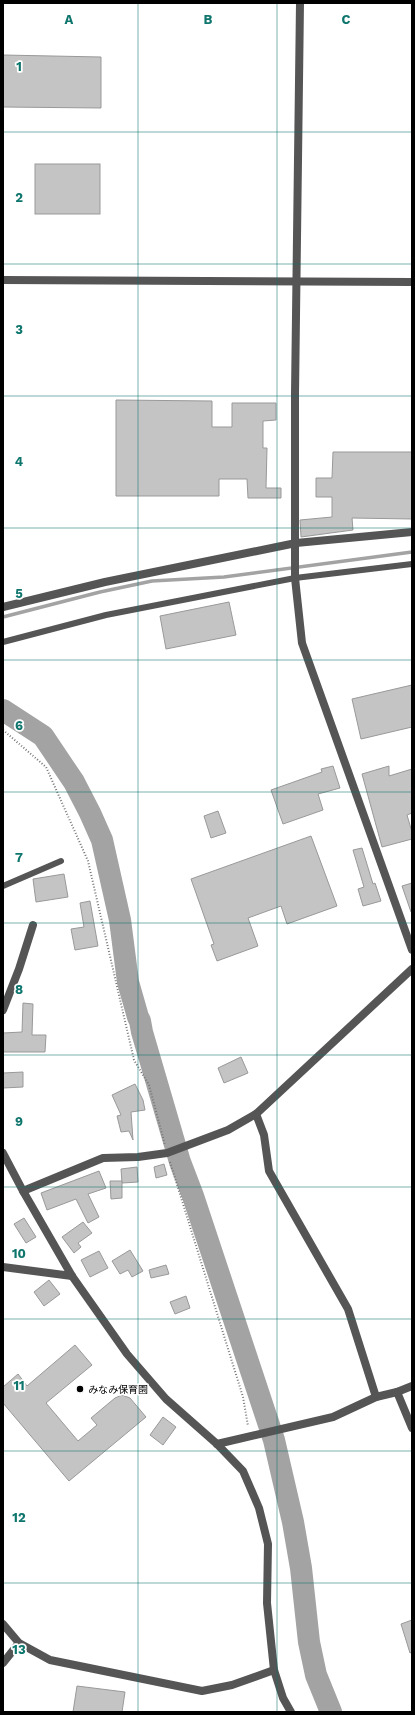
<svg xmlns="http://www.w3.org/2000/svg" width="415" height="1715" viewBox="0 0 415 1715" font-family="'Work Sans','Noto Sans JP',sans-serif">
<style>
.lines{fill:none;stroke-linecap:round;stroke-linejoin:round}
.stream{stroke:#a3a3a3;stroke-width:3.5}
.river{stroke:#a3a3a3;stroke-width:22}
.building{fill:#c4c4c4;stroke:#999}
.path{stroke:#777;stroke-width:2;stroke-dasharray:1 2;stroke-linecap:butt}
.service{stroke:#555;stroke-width:6}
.minor{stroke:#555;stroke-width:8}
.tertiary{stroke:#555;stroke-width:8}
.grid{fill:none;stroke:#0f766e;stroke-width:1;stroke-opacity:0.55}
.poi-dot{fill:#000;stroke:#fff;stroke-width:1.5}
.labels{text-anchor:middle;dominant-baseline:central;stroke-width:3.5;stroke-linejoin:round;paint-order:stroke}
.poi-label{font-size:10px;fill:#000;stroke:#fff;text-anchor:start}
.grid-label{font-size:13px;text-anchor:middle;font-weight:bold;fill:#0f766e;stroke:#fff;stroke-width:3.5;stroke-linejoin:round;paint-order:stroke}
</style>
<rect width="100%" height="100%" fill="#fff"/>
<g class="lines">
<polyline class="stream" points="3,617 100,592 152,581 224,577 412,552"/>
<polyline class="river" points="3,710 43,736 74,782 90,813 102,840 120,920 128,982 138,1017 140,1021 142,1032 180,1162 193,1196 274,1440 293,1522 301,1568 309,1642 316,1675 331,1712"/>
</g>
<g class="building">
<polygon points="3,55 101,57 101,108 3,107"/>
<rect x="35" y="164" width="65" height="50"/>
<polygon points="116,400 212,401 212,427 232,427 232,403 276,403 276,420 263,421 263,448 267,448 266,488 281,488 281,498 248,498 247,479 219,479 219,496 116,496"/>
<polygon points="333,452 412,452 412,519 352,518 353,530 301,537 300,520 332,517 332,497 316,497 316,478 332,478"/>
<polygon points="229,602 236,635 166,649 160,616"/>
<polygon points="412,685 412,727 361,739 352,699"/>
<polygon points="333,766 340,788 318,794 323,810 283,824 271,790 322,772 321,769"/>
<polygon points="389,766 389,776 412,769 412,813 407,815 412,832 412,839 382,847 362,774"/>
<polygon points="218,811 226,833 211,838 204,816"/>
<polygon points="311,836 337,906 287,924 281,906 248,918 258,946 217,961 211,945 214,944 191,879"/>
<polygon points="362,848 373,884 375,883 381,901 363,906 358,889 364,887 353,850"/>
<polygon points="64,874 68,897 36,902 33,879"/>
<polygon points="412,883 412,912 411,912 402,886"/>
<polygon points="90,901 98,946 75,950 71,929 84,927 80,903"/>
<polygon points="23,1003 33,1004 32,1035 46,1035 45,1052 3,1052 3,1033 22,1032"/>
<polygon points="241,1057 248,1073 224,1083 218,1068"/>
<polygon points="23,1072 23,1087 3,1088 3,1073"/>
<polygon points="135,1084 143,1100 145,1110 131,1112 133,1140 129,1131 121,1132 117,1116 121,1115 112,1095"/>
<polygon points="164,1164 167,1175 156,1178 154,1167"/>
<polygon points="137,1167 138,1182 122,1183 121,1169"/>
<polygon points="99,1171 106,1188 88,1194 99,1217 88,1223 76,1199 47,1210 41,1193"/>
<polygon points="110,1181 122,1181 122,1198 111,1199"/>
<polygon points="24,1218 36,1237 26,1243 14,1224"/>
<polygon points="83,1222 92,1233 78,1243 81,1247 74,1253 62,1237"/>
<polygon points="130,1250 143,1271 132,1277 128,1270 120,1274 112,1261"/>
<polygon points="99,1251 108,1268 90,1277 81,1260"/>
<polygon points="166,1265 169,1274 151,1278 149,1270"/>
<polygon points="49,1280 60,1294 44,1306 34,1292"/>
<polygon points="186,1296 190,1308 175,1314 170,1302"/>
<polygon points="75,1345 92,1365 46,1403 78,1441 97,1425 91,1418 115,1398 122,1395 130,1398 146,1417 69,1481 3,1403 3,1387 18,1374 27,1386"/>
<polygon points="163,1417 176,1427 163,1445 150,1435"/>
<polygon points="412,1620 412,1652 410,1653 401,1624"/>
<polygon points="77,1686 125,1692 122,1712 73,1712"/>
</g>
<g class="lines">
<g class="path">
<polyline points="3,730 46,767 88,861 134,1060 149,1085 165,1145"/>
<polyline points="170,1162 243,1397 248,1426"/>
</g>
<g class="service">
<polyline points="3,642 106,615 295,578 412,564"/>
<polyline points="3,886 61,861"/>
</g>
<g class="minor">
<polyline points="300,3 295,394 295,578 302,643 412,950"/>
<polyline points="3,280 412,282"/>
<polyline points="3,607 105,582 296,543 412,532"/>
<polyline points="3,1010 19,969 33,925"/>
<polyline points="256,1114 264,1135 269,1171 348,1309 376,1397"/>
<polyline points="3,1267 72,1276"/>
<polyline points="397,1392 412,1428"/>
<polyline points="217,1444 333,1417 376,1397 397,1392 412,1386"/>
<polyline points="3,1624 19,1643 50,1660 202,1691 232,1685 274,1670"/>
<polyline points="3,1663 19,1643"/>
</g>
<g class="tertiary">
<polyline points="3,1153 23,1191 72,1276 127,1354 166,1399 217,1444 243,1471 259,1508 268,1544 267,1603 274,1670 283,1698 291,1712"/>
<polyline points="23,1191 103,1158 138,1157 167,1153 228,1130 256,1114 412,969"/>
</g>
</g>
<path class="grid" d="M138 3V1712M277 3V1712M3 132H412M3 264H412M3 396H412M3 528H412M3 660H412M3 792H412M3 923H412M3 1055H412M3 1187H412M3 1319H412M3 1451H412M3 1583H412"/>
<circle class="poi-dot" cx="80" cy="1389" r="4"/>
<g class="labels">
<g class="poi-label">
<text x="88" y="1389">みなみ保育園</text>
</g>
</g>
<g class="grid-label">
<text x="69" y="24">A</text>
<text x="208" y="24">B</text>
<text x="346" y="24">C</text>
<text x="19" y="71">1</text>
<text x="19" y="202">2</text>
<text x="19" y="334">3</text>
<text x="19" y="466">4</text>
<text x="19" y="598">5</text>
<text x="19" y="730">6</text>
<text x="19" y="862">7</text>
<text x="19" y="994">8</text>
<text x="19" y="1126">9</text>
<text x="19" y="1258">10</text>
<text x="19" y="1390">11</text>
<text x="19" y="1522">12</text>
<text x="19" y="1654">13</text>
</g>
<rect width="415" height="1715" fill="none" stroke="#000000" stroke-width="8"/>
</svg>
